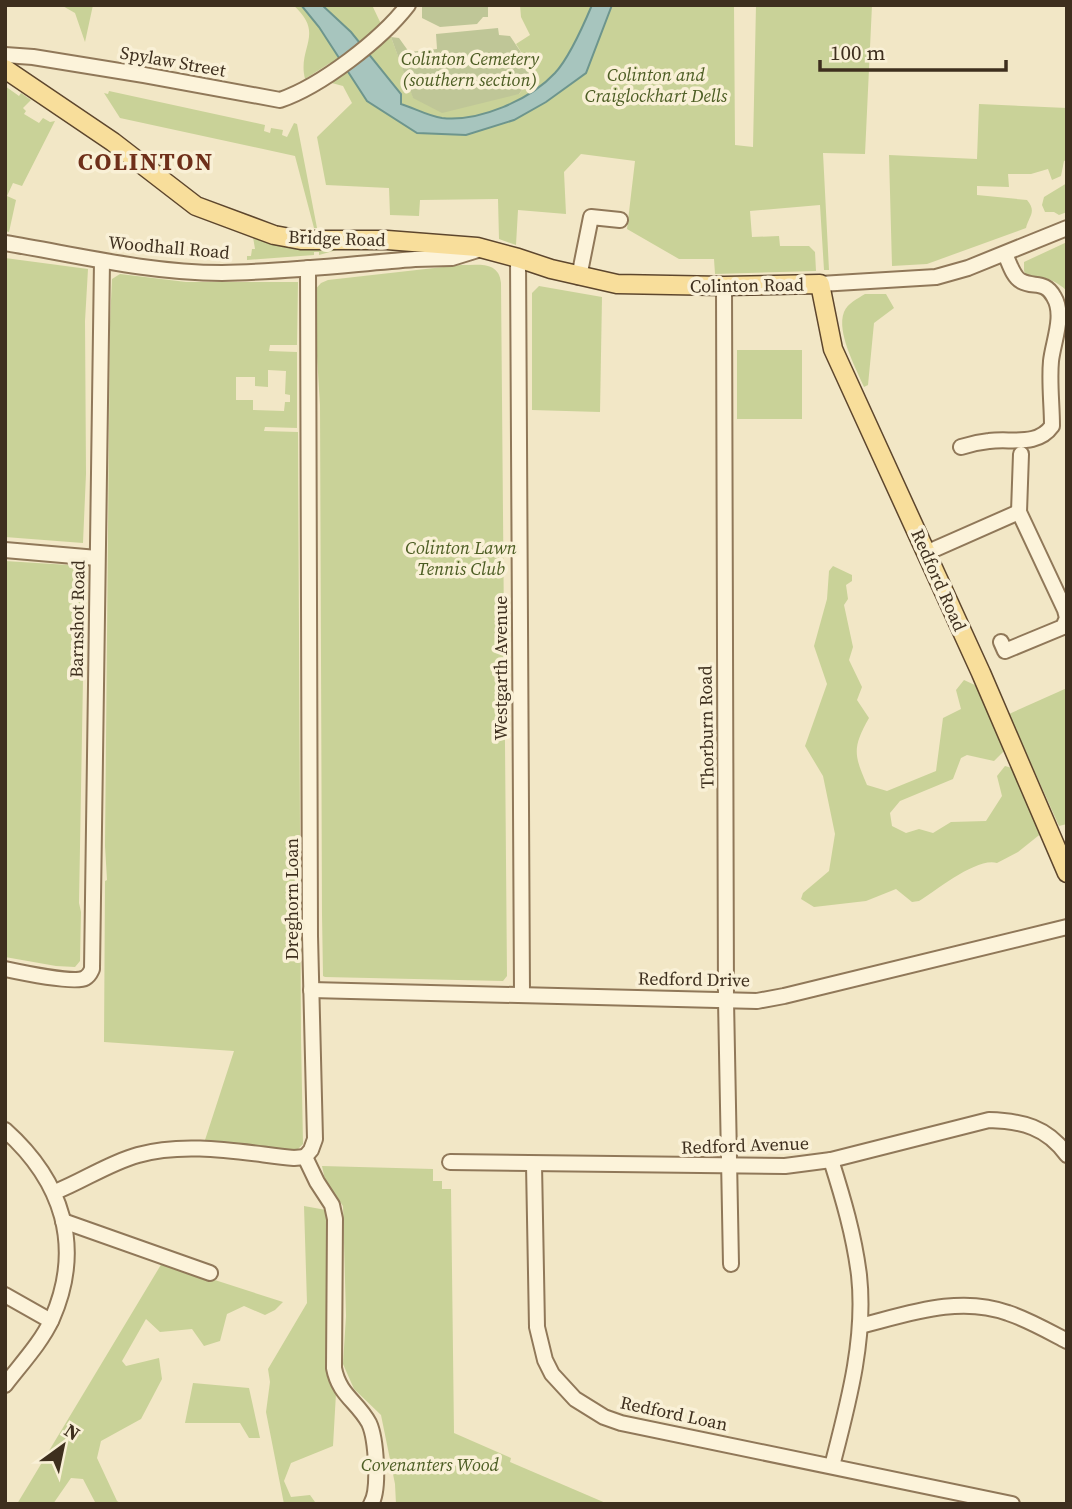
<svg xmlns="http://www.w3.org/2000/svg" width="1072" height="1509" viewBox="0 0 1072 1509" font-family="'Source Serif 4',serif">
<style>
.green{fill:#c9d298;fill-rule:evenodd}
.cemetery{fill:#bfc697}
.water{fill:#a7c5be;stroke:#6d958d;stroke-width:2}
.lines{fill:none;stroke-linecap:round;stroke-linejoin:round}
.minor-casing{stroke:#907859;stroke-width:18}
.major-casing{stroke:#5d462d;stroke-width:21}
.minor{stroke:#fcf3da;stroke-width:14}
.major{stroke:#f8de9b;stroke-width:18}
.labels{text-anchor:middle;dominant-baseline:central;stroke-width:7;stroke-linejoin:round;paint-order:stroke}
.park-label{font-size:18px;font-style:italic;fill:#4c5d23;stroke:#f9f0d6}
.street-label{font-size:18px;fill:#3e2f1e;stroke:#f9f0d6}
.district-label{font-size:24px;font-weight:bold;letter-spacing:2px;fill:#6f2f1a;stroke:#f9f0d6}
</style>
<rect width="100%" height="100%" fill="#f2e7c6"/>
<g class="green">
<polygon points="61,5 93,5 85,42 75,13"/>
<path d="M293 5H372L381 24 391 37 413 97 519 94 535 74 516 44 530 35 521 17 520 5H734L735 145 753 147 756 5H872L865 154 823 153 829 270H824L820 205 750 211 752 237 779 236 780 246H809L815 252 816 271 715 274 714 259H679L627 229 635 161 581 154 564 172 566 214 518 210 516 245 499 239 498 199 420 200 419 216 390 215 389 188 326 185 317 137 352 103 343 86 328 82 338 74 330 63 305 79C297 47 326 34 293 5Z"/>
<polygon points="5,86 19,96 21,93 31,100 23,108 26,111 24,114 39,123 43,118 50,122 55,121 22,186 13,183 7,196 16,200 9,232 5,231"/>
<polygon points="109,91 265,125 264,131 270,133 271,128 283,130 282,135 287,137 294,123 297,124 317,228 314,228 295,156 120,118 104,93 108,94"/>
<path d="M979 104 1067 108V160L1064 161 1061 176 1052 180 1048 169 1031 174H1008L1009 187 977 186V195L1027 200C1037 212 1029 216 1026 228L927 264 892 266 889 155 977 159Z"/>
<polygon points="1067,183 1067,212 1059,215 1054,212 1045,212 1042,205 1044,197"/>
<polygon points="253,237 260,240 261,237 344,248 319,255 319,252 314,252 314,255 247,260 247,256 251,256 252,249 255,249"/>
<path d="M1067 242V291C1055 280 1043 275 1027 277L1024 271V262Z"/>
<polygon points="5,258 88,269 85,321 86,474 83,543 5,537"/>
<path d="M461 265C479 265 499 261 501 283L507 976 503 981 325 977 323 976 322 915 320 405 313 292 321 283 328 280Z"/>
<path d="M120 274 186 282H298L297 345H270L269 351 297 352V428L265 427 264 431 298 432 301 1037 303 1144 296 1151 205 1140 234 1051 104 1042 105 881 107 880 105 846 110 322 112 279ZM268 370 286 371 285 394 290 395V402H285L284 411 253 410V400H236V377H255V386L268 387Z"/>
<polygon points="539,286 602,297 600,412 532,410 532,293"/>
<path d="M865 294H886L894 308 874 323 868 385 864 387C856 368 836 332 844 312 848 303 857 299 865 294Z"/>
<rect x="737" y="350" width="65" height="69"/>
<polygon points="5,561 85,566 79,903 81,912 80,961 75,967 56,966 5,957"/>
<path d="M833 566 852 575V581L846 585 848 599 844 605 853 647 849 660 862 687 857 700 869 718C852 748 854 755 867 785L887 791 936 771 943 718 961 709 956 690 964 680 977 686 1005 737 1004 751 994 761 967 755 961 758 953 779 900 801 890 813 892 826 906 833 919 829 933 833 951 822 986 821 1002 796 997 776 1005 766 1012 768 1026 792 1043 832 1018 852 997 863C977 857 937 890 919 901L912 902 896 889 866 901 814 907 801 899 803 893 829 871 835 834 823 776 805 746 827 684 814 646 827 599 829 571Z"/>
<polygon points="1067,688 1067,824 1059,826 1009,714"/>
<polygon points="322,1166 433,1169 433,1181 442,1181 442,1189 451,1189 454,1433 511,1458 510,1462 608,1504 396,1504 395,1484 381,1415 354,1389 343,1364 346,1316 343,1206 325,1180"/>
<polygon points="304,1206 326,1210 328,1230 326,1322 336,1393 333,1446 291,1463 284,1481 291,1497 310,1495 315,1502 284,1504 266,1412 270,1382 268,1369 307,1303"/>
<polygon points="162,1263 283,1302 275,1310 265,1315 244,1306 227,1314 220,1341 204,1346 192,1329 160,1332 146,1319 122,1361 126,1366 159,1358 162,1379 141,1419 101,1441 97,1458 117,1501 122,1504 96,1504 83,1479 71,1478 53,1504 17,1504"/>
<polygon points="193,1383 249,1388 260,1438 249,1438 240,1423 185,1423"/>
</g>
<g class="cemetery">
<polygon points="422,5 488,5 488,17 483,17 477,24 440,27 422,18"/>
<polygon points="498,28 499,35 510,36 535,73 519,94 442,113 413,98 391,37 399,38 409,52 437,49 436,34"/>
</g>
<path class="water" d="M301 5H322L351 32 401 94V104C414 108 428 116 442 118 479 122 530 100 555 73 569 58 584 24 592 5H612L586 73 546 102 514 120 466 135 417 133 367 101 319 27Z"/>
<g class="lines">
<g class="minor-casing">
<g id="minor">
<path d="M5 55 33 57 144 75 280 100C321 86 381 40 408 5"/>
<path d="M5 243C77 255 149 273 222 273 287 272 351 264 415 259L452 258 481 249"/>
<polyline points="518,258 522,993"/>
<polyline points="579,277 591,217 620,220"/>
<polyline points="820,284 936,277 968,268 1067,228"/>
<polyline points="724,286 726,1000 731,1264"/>
<path d="M961 447C970 444 979 442 989 441 1011 438 1037 447 1052 426 1052 405 1049 382 1051 361 1053 342 1065 315 1054 297 1045 280 1034 288 1021 281 1013 277 1009 262 1005 254"/>
<polyline points="5,550 97,558"/>
<polyline points="926,553 1019,512"/>
<polyline points="1001,642 1005,651 1063,627 1067,618 1065,610 1019,512 1021,454"/>
<path d="M5 969C19 972 75 984 85 978 90 975 90 973 92 969L102 261"/>
<polyline points="311,990 757,1001 784,996 1067,927"/>
<path d="M5 1130C62 1181 84 1246 52 1319 41 1343 21 1364 5 1385"/>
<polyline points="305,1157 311,1150 315,1139 310,936 308,268"/>
<path d="M305 1157 317 1182 332 1205 335 1219 334 1368C339 1395 357 1401 369 1423 376 1438 380 1490 371 1504"/>
<path d="M831 1160C843 1198 854 1235 859 1275 866 1339 848 1404 832 1466"/>
<path d="M450 1162 785 1166 831 1160 989 1120C1022 1121 1047 1127 1067 1155"/>
<polyline points="534,1164 537,1327 545,1360 552,1374 575,1399 604,1417 621,1423 1012,1504"/>
<path d="M55 1192C83 1181 109 1163 138 1155 187 1141 244 1153 294 1158L305 1157"/>
<polyline points="63,1221 210,1273"/>
<polyline points="5,1295 51,1321"/>
<path d="M860 1326C908 1314 959 1295 1008 1313 1029 1320 1048 1331 1067 1341"/>
</g>
</g>
<g class="major-casing">
<polyline id="major" points="5,69 113,142 196,206 274,235 301,240 387,240 477,247 518,258 551,269 617,284 724,286 820,284 833,349 981,673 1067,873"/>
</g>
<use href="#minor" class="minor"/>
<use href="#major" class="major"/>
</g>
<g class="labels">
<g class="park-label">
<text x="470" y="58">Colinton Cemetery<tspan x="470" dy="21">(southern section)</tspan></text>
<text x="656" y="74">Colinton and<tspan x="656" dy="21">Craiglockhart Dells</tspan></text>
<text x="461" y="547">Colinton Lawn<tspan x="461" dy="21">Tennis Club</tspan></text>
<text x="430" y="1464">Covenanters Wood</text>
</g>
<g class="street-label">
<text transform="translate(173 61) rotate(10)">Spylaw Street</text>
<text transform="translate(337 238) rotate(2)">Bridge Road</text>
<text transform="translate(169 247) rotate(5)">Woodhall Road</text>
<text transform="translate(747 285) rotate(-1)">Colinton Road</text>
<text transform="translate(939 580) rotate(66)">Redford Road</text>
<text transform="translate(77 619) rotate(-89)">Barnshot Road</text>
<text transform="translate(500 668) rotate(-90)">Westgarth Avenue</text>
<text transform="translate(706 727) rotate(-91)">Thorburn Road</text>
<text transform="translate(291 899) rotate(-90)">Dreghorn Loan</text>
<text transform="translate(694 979) rotate(1)">Redford Drive</text>
<text transform="translate(745 1145) rotate(-2)">Redford Avenue</text>
<text transform="translate(674 1413) rotate(12)">Redford Loan</text>
</g>
<g class="district-label">
<text x="146" y="161">COLINTON</text>
</g>
</g>
<rect width="1072" height="1509" fill="none" stroke="#3e2f1e" stroke-width="14"/>
<g transform="translate(63 1446) rotate(33)" stroke="#f9f0d6" stroke-width="5" paint-order="stroke">
<path d="M0-5L12 26L0 18L-12 26Z" fill="#3e2f1e"/>
<text y="-10" font-size="19" font-weight="bold" text-anchor="middle" fill="#3e2f1e">N</text>
</g>
<path d="M820 60v10h186v-10" fill="none" stroke="#3e2f1e" stroke-width="3.5"/>
<text x="830" y="60" font-size="21" fill="#3e2f1e" stroke="#f9f0d6" stroke-width="5" paint-order="stroke">100 m</text>
</svg>
